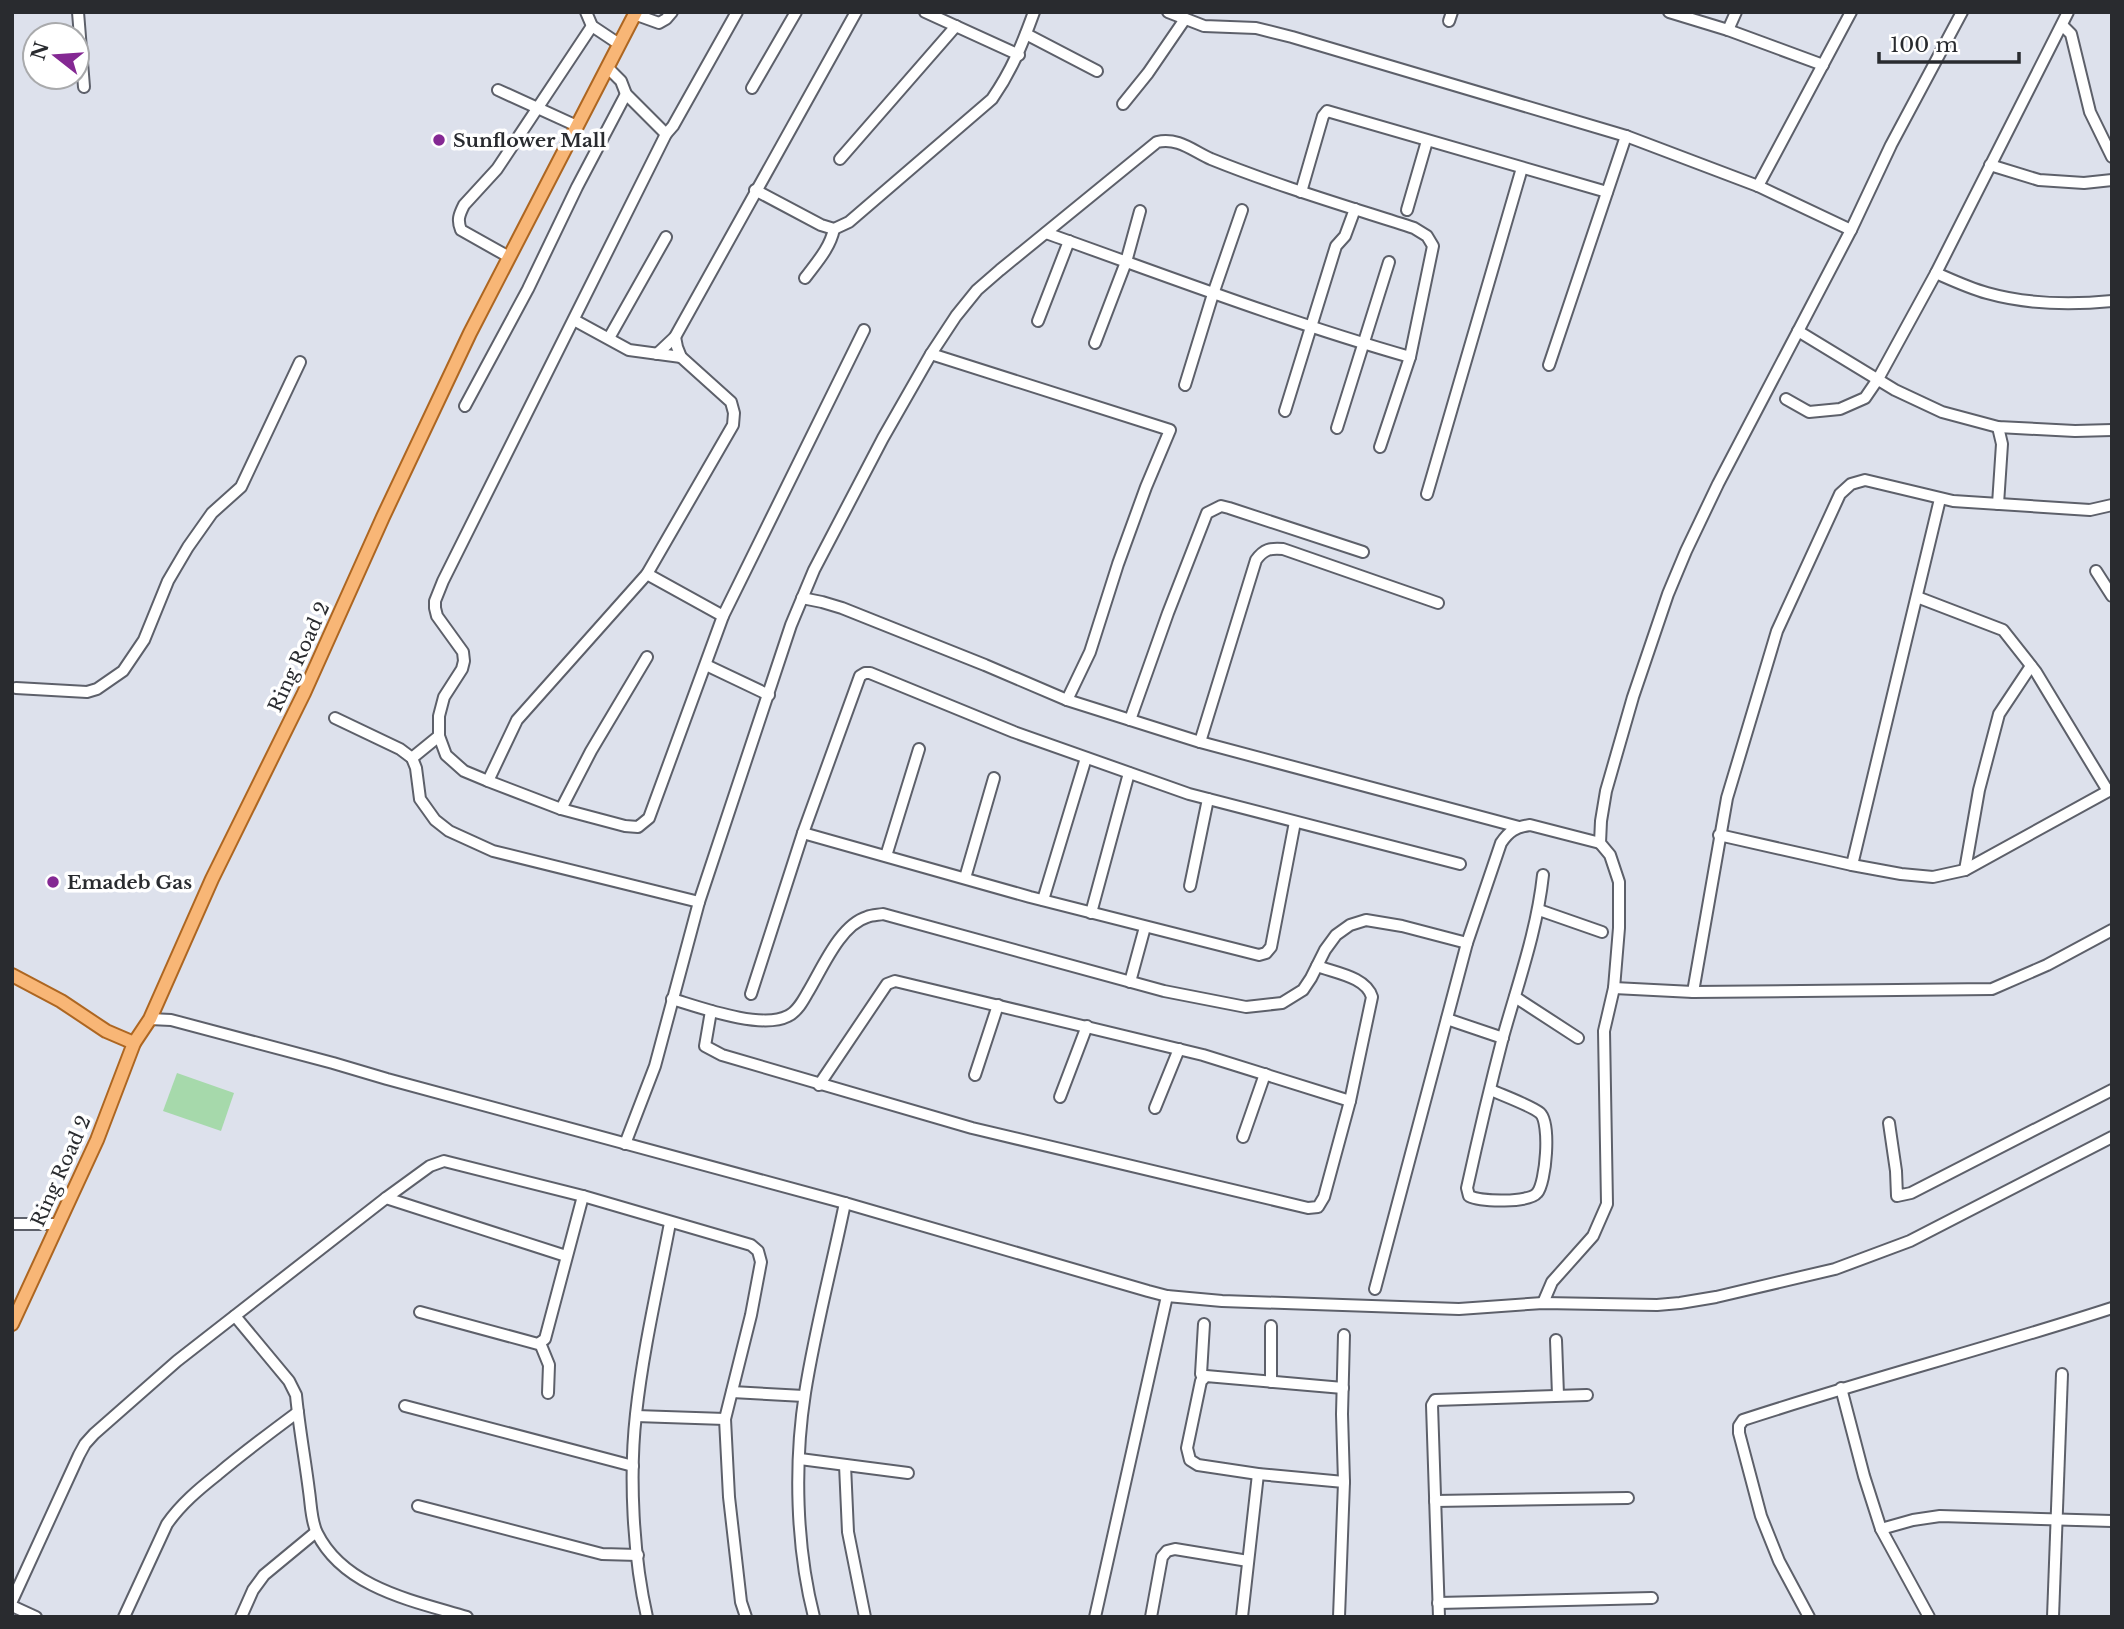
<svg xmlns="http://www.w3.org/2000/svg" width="2124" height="1629" viewBox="0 0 2124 1629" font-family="'Libre Baskerville',serif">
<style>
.grass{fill:#a6d9ab}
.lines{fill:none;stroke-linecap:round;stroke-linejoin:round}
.minor-casing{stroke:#5d606a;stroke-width:14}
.major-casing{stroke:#ad6621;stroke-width:16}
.minor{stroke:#fff;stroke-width:10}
.major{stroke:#f8b676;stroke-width:12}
.poi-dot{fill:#842893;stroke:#fff;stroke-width:2.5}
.labels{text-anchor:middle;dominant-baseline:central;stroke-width:7;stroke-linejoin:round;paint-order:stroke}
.poi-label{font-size:19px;font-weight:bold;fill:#292b2f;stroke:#fff;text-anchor:start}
.street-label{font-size:19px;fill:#292b2f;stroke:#fff}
</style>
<rect width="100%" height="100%" fill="#dde1ec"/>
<polygon class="grass" points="177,1073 234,1093 221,1131 163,1111"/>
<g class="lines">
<g class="minor-casing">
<g id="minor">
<polyline points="78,12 84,87"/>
<polyline points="586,12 592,26 619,44"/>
<polyline points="737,12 673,126 666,134 443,581 435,601 435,608 437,616 463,652 464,661 462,669 444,697 439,716 439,736 446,755 464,771 488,781 561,809 625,826 638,827 649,818 723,616 864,330"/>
<polyline points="925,12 1019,55"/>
<polyline points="1168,12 1204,26 1256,28 1292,37 1626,136 1758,186 1851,230"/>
<polyline points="1669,12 1728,30 1823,65"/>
<polyline points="634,14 659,23 666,19 672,12"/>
<polyline points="1449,21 1452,12"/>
<polyline points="2062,25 2071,34 2090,112 2112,157"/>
<polyline points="1728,30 1736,12"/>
<polyline points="1026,34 1097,71"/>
<polyline points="608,68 621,81 626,94 666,134"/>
<polyline points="752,88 796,12"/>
<polyline points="498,90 577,126"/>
<polyline points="1123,104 1148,73 1185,19"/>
<polyline points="840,159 956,26"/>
<polyline points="1990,165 2039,180 2084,183 2112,180"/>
<polyline points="1758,186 1851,12"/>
<path d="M755 190 821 225 834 229 849 222 992 99C1012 70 1022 45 1034 12"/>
<polyline points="1301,192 1323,116 1327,111 1607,192"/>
<polyline points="1407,210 1427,141"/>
<path d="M1046 233C1167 276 1287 322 1410 357"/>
<path d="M509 257 461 230C457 220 459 215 464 205L497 169 592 26"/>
<path d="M1936 273C1952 280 1969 288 1987 293 2026 304 2071 305 2112 301"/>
<path d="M805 278C817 262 830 248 834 229"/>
<polyline points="574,320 629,350 681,357"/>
<polyline points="1038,321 1069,241"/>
<polyline points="1798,331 1895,390 1942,412 1998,427 2075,431 2112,430"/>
<polyline points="609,338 666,237"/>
<polyline points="1095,343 1126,262 1140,211"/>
<polyline points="657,354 675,337 856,12"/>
<polyline points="931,354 1170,430 1146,487 1118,564 1090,652 1067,700"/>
<polyline points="1549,365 1626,136"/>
<polyline points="1185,385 1213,294 1242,210"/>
<polyline points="1786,399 1809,412 1840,409 1865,398 1878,379 1936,273 2068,12"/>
<polyline points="465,406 528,289 577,187 626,94"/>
<polyline points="1285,411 1336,246 1345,236 1355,209"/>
<polyline points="1337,428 1389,262"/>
<polyline points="1427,494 1522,168"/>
<polyline points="1998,504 2002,444 1998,427"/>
<polyline points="2096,571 2112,596"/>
<polyline points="647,574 723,616"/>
<polyline points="1917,597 2003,630 2036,672 2108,791"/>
<polyline points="802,598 822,602 842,608 985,665 1067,700 1200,742 1519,827"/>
<polyline points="706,665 769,695"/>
<polyline points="16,688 87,692 97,689 123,671 144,640 168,581 188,547 212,513 241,487 300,362"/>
<polyline points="335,718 400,749 412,758 416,768 420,799 435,820 449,831 493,851 699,902"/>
<polyline points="1130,720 1168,613 1207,513 1221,506 1229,508 1363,552"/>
<path d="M1200 742 1256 560C1264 549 1270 548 1283 549L1438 603"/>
<polyline points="412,758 439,736"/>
<polyline points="488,781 517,720 647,574 733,425 734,413 731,402 681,357 677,347 675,337"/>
<polyline points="561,809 591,751 647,657"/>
<polyline points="803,833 1030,897 1259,955 1266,953 1271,947 1295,822"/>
<polyline points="1719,835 1852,865 1901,874 1933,877 1965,870 2112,789"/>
<polyline points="886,856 919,749"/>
<polyline points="1852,865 1940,499"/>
<polyline points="1965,870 1979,790 1999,714 2031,666"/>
<polyline points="965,878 994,778"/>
<polyline points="1190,886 1208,799"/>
<polyline points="1043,900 1086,758"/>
<polyline points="1539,910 1602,932"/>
<polyline points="1091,913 1129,773"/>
<polyline points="1130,982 1145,927"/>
<polyline points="1614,988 1693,992 1992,989 2047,965 2112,930"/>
<polyline points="1693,992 1727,798 1777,631 1840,494 1851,484 1865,480 1953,501 2090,510 2112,505"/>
<polyline points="751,994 803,833 860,676 865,673 870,673 1014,732 1189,794 1460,864"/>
<polyline points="1515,997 1578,1038"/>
<path d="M672 999C699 1007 761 1030 788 1016 797 1012 803 1001 808 992 822 969 840 925 867 917 872 915 878 915 883 914L1164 991 1246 1007 1282 1003 1303 990 1311 978 1325 950 1336 935 1350 925 1366 920 1402 926 1467 943"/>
<path d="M711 1011 705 1046 722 1055 972 1128 1308 1208 1318 1207 1324 1197 1350 1101 1372 997C1366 977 1336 973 1317 966"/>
<polyline points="150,1019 171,1020 333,1063 387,1079 845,1203 1148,1291 1167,1296 1222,1301 1459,1309 1543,1303 1657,1305 1680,1303 1716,1297 1835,1269 1910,1241 2112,1137"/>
<polyline points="1447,1019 1503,1038"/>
<polyline points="975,1075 998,1005"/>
<polyline points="819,1085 887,984 895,981 1203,1055 1350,1101"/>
<path d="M1491 1090C1502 1095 1532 1106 1540 1113 1551 1123 1546 1183 1537 1193 1529 1203 1481 1202 1469 1196L1467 1188C1478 1138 1490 1087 1503 1037 1518 983 1537 931 1543 875"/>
<polyline points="1060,1097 1087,1026"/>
<polyline points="1155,1108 1179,1049"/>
<polyline points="1889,1123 1896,1171 1897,1196 1911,1193 2112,1090"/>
<polyline points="1243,1137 1265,1074"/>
<path d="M625 1144 655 1066 699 902 791 625 814 570 883 438 931 354 956 316 977 290 1000 270 1157 142C1178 137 1193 151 1211 159 1278 186 1346 206 1414 228L1427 236 1433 246 1410 357 1380 447"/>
<polyline points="386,1198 566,1256"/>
<polyline points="12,1224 58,1224"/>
<path d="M1375 1289 1467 943 1501 843C1509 831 1516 827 1530 825L1600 843"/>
<polyline points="1543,1303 1552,1282 1593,1236 1607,1204 1604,1031 1614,988 1619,928 1619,882 1610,855 1600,843 1601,821 1606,791 1633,697 1668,594 1686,551 1718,484 1851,230 1891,145 1962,12"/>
<polyline points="420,1312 538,1344 545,1339 583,1196"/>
<path d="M235 1316 289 1381 296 1395C299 1427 305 1459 309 1491 311 1504 311 1521 317 1533 344 1588 414 1601 467 1617"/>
<polyline points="1271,1326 1271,1382"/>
<polyline points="1556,1340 1558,1395"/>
<polyline points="540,1343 549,1365 548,1393"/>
<polyline points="1203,1379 1201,1374 1204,1324"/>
<polyline points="1343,1388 1206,1376 1201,1381 1187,1448 1190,1460 1198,1465 1258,1474 1344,1482"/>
<polyline points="1841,1388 1864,1476 1881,1529 1929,1617"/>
<polyline points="732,1392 804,1396"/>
<polyline points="405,1406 633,1466"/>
<polyline points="636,1416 725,1419"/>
<polyline points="800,1459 908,1473"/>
<polyline points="845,1465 848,1532 865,1617"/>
<polyline points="1435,1501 1628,1498"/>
<polyline points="418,1506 602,1554 638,1555"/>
<polyline points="1881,1529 1913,1520 1940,1516 2112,1521"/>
<polyline points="12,1601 79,1455 85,1444 94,1434 177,1361 386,1198 430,1166 444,1161 583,1196 751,1245 758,1251 761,1262 751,1315 725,1419 729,1497 741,1602 746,1617"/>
<polyline points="1438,1603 1652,1598"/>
<polyline points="12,1606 36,1617"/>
<path d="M124 1617 167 1524C181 1504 199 1489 218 1474 244 1452 271 1432 298 1412"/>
<polyline points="241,1617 253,1590 264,1575 316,1532"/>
<path d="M647 1617C633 1556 629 1476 636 1414 643 1350 658 1286 670 1223"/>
<path d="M814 1617C796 1547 794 1464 805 1393 815 1329 832 1266 845 1203"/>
<polyline points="1095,1617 1167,1296"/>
<polyline points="1151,1617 1162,1557 1167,1551 1175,1549 1248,1561"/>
<polyline points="1242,1617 1258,1474"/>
<polyline points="1339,1617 1344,1482 1342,1414 1344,1335"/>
<polyline points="1439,1617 1432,1405 1435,1400 1587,1395"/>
<path d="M1809 1617 1779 1561 1761 1516 1739 1433V1426L1743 1420C1865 1380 1989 1348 2112 1308"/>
<polyline points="2053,1617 2062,1374"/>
</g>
</g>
<g class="major-casing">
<g id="major">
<polyline points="12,975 61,1001 106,1031 134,1043"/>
<polyline points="12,1324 97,1140 134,1043 150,1019 212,879 304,693 383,517 470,333 636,12"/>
</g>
</g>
<use href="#minor" class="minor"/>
<use href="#major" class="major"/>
</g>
<g class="poi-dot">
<circle cx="439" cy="140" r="7"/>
<circle cx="53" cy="882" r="7"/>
</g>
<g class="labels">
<g class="poi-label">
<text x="453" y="140">Sunflower Mall</text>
<text x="67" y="882">Emadeb Gas</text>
</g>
<g class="street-label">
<text transform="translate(299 657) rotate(-65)">Ring Road 2</text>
<text transform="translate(61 1171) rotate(-66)">Ring Road 2</text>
</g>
</g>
<rect width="2124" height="1629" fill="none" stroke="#292b2f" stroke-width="28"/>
<g transform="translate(56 56) rotate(287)"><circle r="33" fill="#ffffff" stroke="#a9aaac" stroke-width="2"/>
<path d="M0-5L12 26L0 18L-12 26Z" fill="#842893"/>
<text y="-10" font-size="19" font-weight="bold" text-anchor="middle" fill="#292b2f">N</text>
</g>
<path d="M1879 52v10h140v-10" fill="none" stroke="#292b2f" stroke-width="3.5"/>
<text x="1890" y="52" font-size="21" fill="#292b2f" stroke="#ffffff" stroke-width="5" paint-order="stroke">100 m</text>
</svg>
